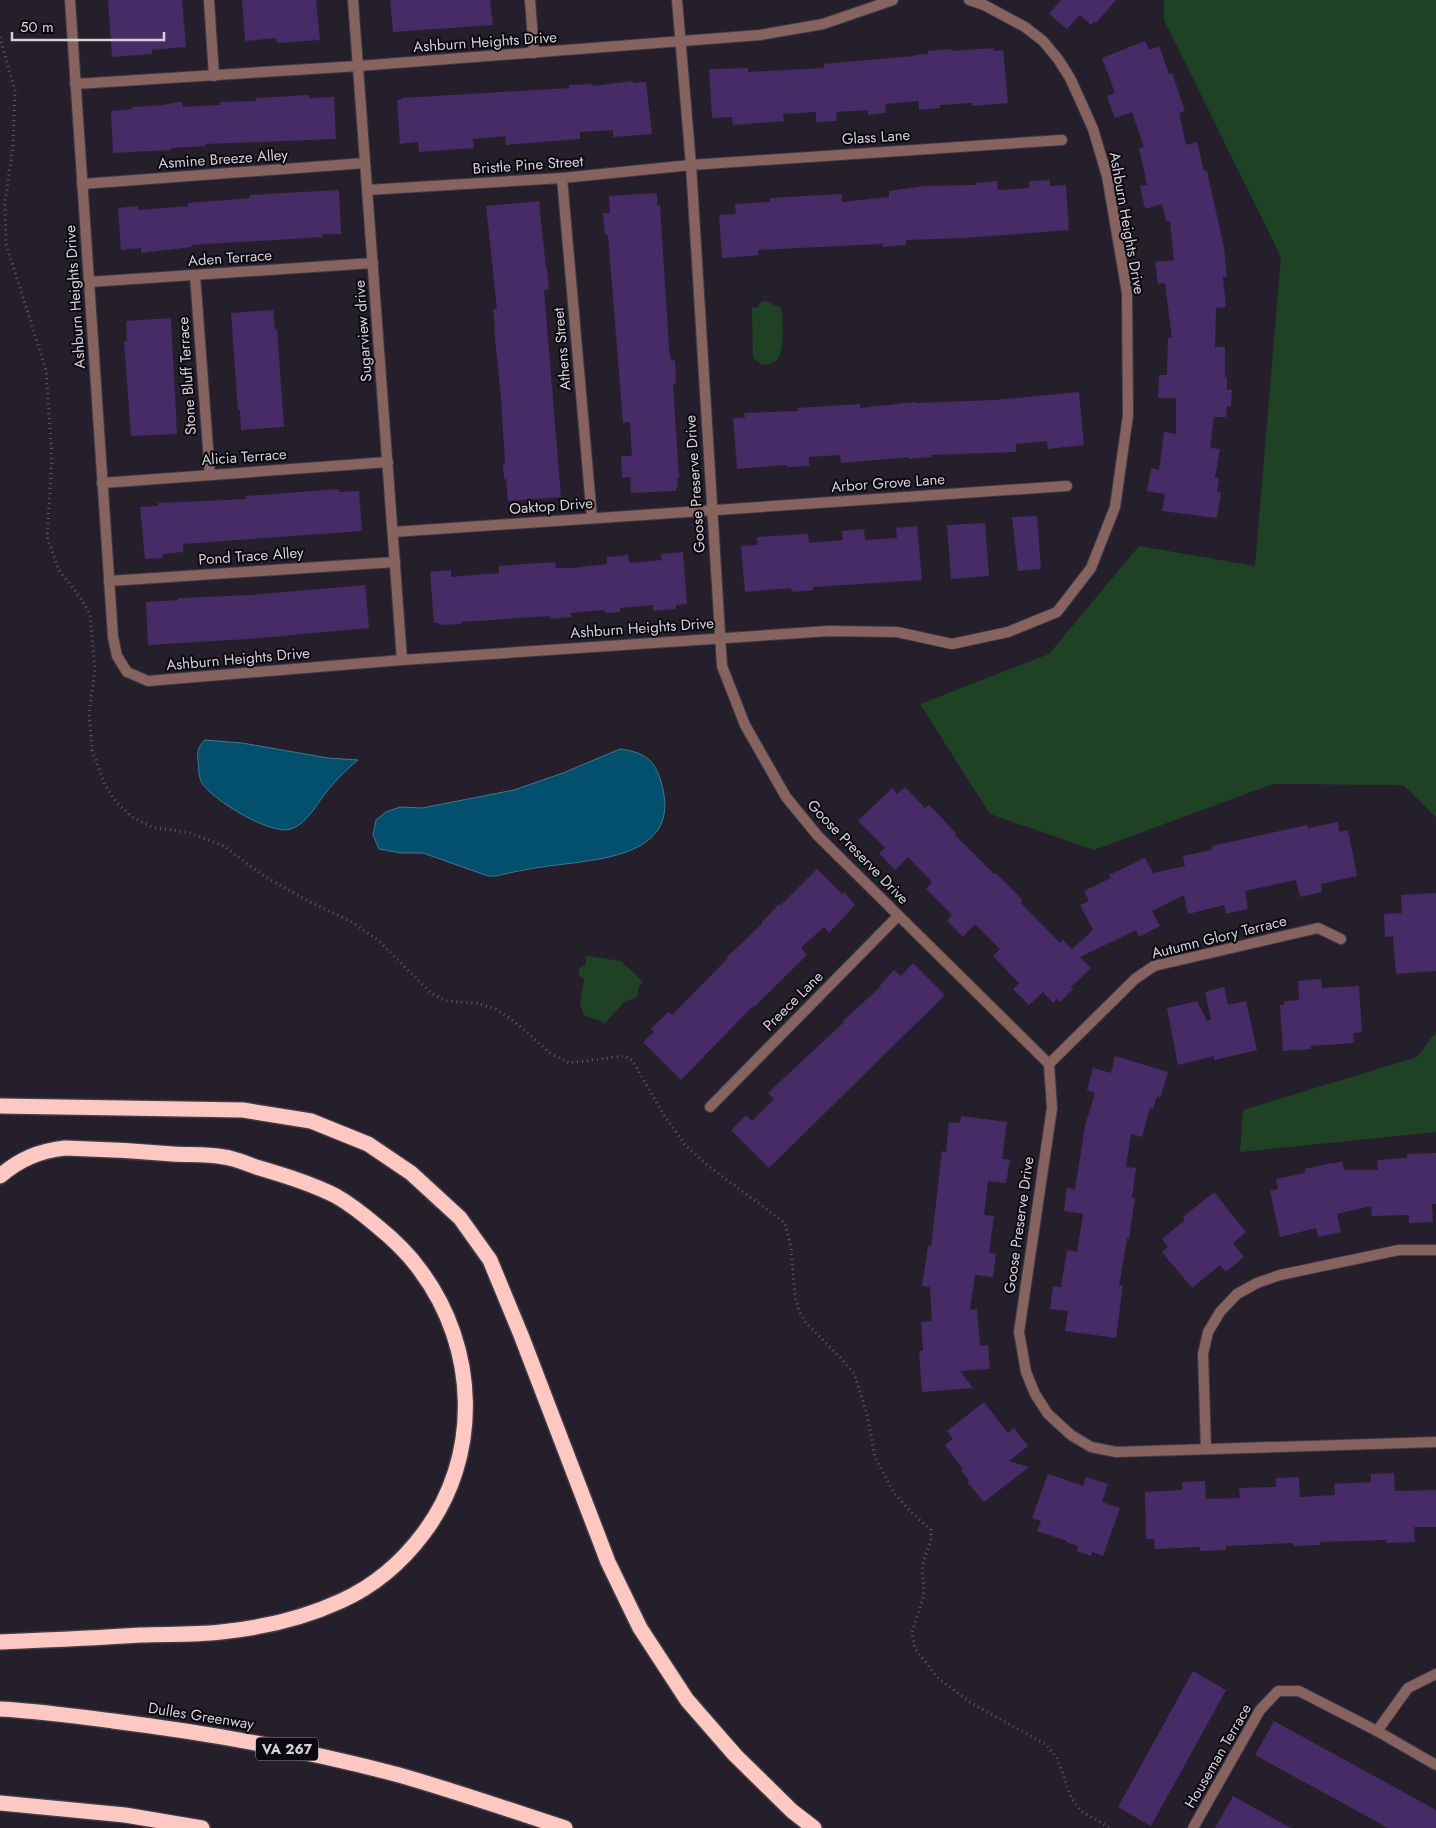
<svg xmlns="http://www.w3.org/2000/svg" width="1436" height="1828" viewBox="0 0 1436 1828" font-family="Jost,sans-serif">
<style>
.green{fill:#204224}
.water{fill:#02506e;stroke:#41778e}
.building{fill:#472b67}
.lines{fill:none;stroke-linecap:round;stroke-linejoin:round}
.service-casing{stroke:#403b47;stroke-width:12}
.minor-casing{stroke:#403b47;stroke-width:12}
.motorway-casing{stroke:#403b47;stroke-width:18}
.path{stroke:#5f5a65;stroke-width:3;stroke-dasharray:1 4;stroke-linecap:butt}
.service{stroke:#86635f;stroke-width:10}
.minor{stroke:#86635f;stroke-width:10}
.motorway{stroke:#fdc8c2;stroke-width:15}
.labels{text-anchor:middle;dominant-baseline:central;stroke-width:4;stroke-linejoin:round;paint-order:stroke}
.shield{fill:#0c0a10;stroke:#98959d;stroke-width:1}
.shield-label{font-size:14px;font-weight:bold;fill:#d4d1d9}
.street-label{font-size:15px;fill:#d4d1d9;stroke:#0c0a10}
</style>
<rect width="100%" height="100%" fill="#241f2b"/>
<g class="green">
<polygon points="1164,0 1436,0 1436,817 1403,785 1273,784 1094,850 990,814 920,704 1049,654 1139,546 1255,566 1281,257 1164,20"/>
<path d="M764 301 770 302 774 306 781 307C782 320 787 355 774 362 771 364 766 364 762 365L753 358 752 308 758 307 760 303Z"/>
<polygon points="586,956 621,961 643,982 638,989 638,996 634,999 625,1001 605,1023 584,1015 580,1005 584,979 579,975 579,969 586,964"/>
<polygon points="1436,1032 1436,1132 1240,1152 1243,1110 1417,1057"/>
</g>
<g class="water">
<path d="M205 740 242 743 328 758 358 760C347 769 337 779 328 790 317 803 308 823 291 829 272 836 212 800 202 783 198 776 199 768 198 760 197 751 198 747 205 740Z"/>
<path d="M620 749C643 752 655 759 661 782 684 857 599 859 549 866 531 868 513 872 496 876H488L423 853H401L379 849 373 835 376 820 386 812 400 807 422 808 514 790 563 773Z"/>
</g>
<g class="building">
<polygon points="108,0 182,0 186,47 152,50 152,54 112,57"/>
<polygon points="242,0 316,0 320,40 277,43 276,38 245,41"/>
<polygon points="390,0 490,0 493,25 393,32"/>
<polygon points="1061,0 1116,0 1096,23 1094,21 1091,25 1080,15 1067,29 1049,14"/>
<polygon points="1145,41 1149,50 1159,46 1169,74 1172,73 1185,111 1179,113 1186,145 1197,142 1204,171 1207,171 1224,248 1227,277 1223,277 1226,307 1216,308 1215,347 1225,347 1225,377 1227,377 1227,390 1232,390 1231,406 1227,406 1226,417 1214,417 1210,448 1220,449 1215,478 1219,478 1217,492 1221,493 1217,518 1162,511 1165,494 1147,491 1151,468 1159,470 1164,432 1176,434 1176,398 1158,398 1159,375 1167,375 1168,338 1172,338 1165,283 1158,284 1155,262 1174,260 1170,221 1166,221 1162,204 1145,209 1140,186 1147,185 1139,148 1144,147 1132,112 1115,118 1107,96 1115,93 1102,58"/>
<polygon points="994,48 994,51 1003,50 1008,103 972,106 972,103 940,105 940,108 919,110 919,101 885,104 886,113 868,115 868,110 836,112 837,121 816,122 816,112 783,114 784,121 733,125 732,117 712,118 709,69 748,68 748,72 824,68 824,64 914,56 914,55 928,54 928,51 952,49 952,51"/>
<polygon points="633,81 633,83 646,82 652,134 613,137 613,130 580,132 580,139 506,145 505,136 473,139 474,148 419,152 418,142 400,144 397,100 402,99 402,98 569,88 569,85 592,84 593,86"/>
<polygon points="309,95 309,98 334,97 336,139 205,144 205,146 171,148 171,150 113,153 111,111 132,109 132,107 166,105 166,104 182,102 183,107 220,105 220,102 256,101 256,98"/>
<polygon points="1050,180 1050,186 1066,185 1069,230 965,238 906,240 906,245 883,247 882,244 758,250 759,255 722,258 719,215 736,214 735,204 770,202 770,198 842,194 842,202 889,197 889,191 925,186 976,185 976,183 997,181 998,190 1029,188 1029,181"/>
<polygon points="339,190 341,234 322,234 323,237 192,245 192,247 141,253 141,248 121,250 118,208 138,206 139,210 188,206 188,203 250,198 250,195"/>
<polygon points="655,193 657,195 657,205 660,205 669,348 671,361 675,360 676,384 673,384 679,478 677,478 678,487 676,487 676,491 631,493 630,477 622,478 621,456 632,456 630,422 623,423 608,235 605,235 603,213 610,213 609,196"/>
<polygon points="539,201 546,268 547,268 549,289 544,290 561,497 508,501 506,479 504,479 503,463 505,463 501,398 494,328 495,328 493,309 497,309 486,206"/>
<polygon points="273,310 275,329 277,329 284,427 241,430 240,410 238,410 231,313"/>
<polygon points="171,318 177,434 131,436 124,341 127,341 126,321"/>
<polygon points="1079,392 1084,445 1048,449 1047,441 1016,444 1016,452 931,455 931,457 909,459 909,457 841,463 840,455 809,457 809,466 787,467 787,465 737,469 733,418 745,418 744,413 798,411 798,408 860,404 860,408 915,402 916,403 994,400"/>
<polygon points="339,489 339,492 359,491 362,531 183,544 183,552 163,554 163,558 145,559 140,507 158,506 158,503 246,499 246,496"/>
<polygon points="1037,516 1041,569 1018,571 1012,517"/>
<polygon points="985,523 989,576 951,579 947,525"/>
<polygon points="917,526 922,580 813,587 813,590 792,592 791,588 745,592 741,546 758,545 757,537 808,534 809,543 843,540 842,531 864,529 865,540 897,538 896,528"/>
<polygon points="683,552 687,604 676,605 676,609 653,611 653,605 620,608 620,612 605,613 604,610 571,613 571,617 550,619 550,616 461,622 461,624 440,625 439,623 434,623 430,572 451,570 451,577 499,573 499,566 555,562 556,568 573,568 607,564 607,557 628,555 629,563 662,560 661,554"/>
<polygon points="365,585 369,628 248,639 148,645 146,602 178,600 178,598 252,595"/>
<polygon points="905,787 925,808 929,805 956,833 955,835 994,874 996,873 1015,892 1023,901 1021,903 1060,943 1063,940 1072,949 1093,930 1080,905 1089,901 1084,891 1111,878 1109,875 1145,858 1153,873 1185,866 1183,856 1212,850 1212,846 1307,825 1308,828 1338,822 1339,832 1348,830 1357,876 1321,884 1322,892 1300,897 1296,880 1245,891 1248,909 1226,914 1224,905 1188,914 1184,895 1152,911 1160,926 1139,937 1136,930 1080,957 1091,968 1071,987 1073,989 1060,1002 1057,999 1053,1003 1043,992 1029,1005 1013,989 1019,983 993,956 1000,949 975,924 963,937 947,921 952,915 926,889 932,882 908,857 895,870 879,853 885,848 858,821 892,788 897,794"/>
<polygon points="817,869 842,894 844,892 855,905 829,933 824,927 801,948 807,955 754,1007 753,1006 681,1080 643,1042 654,1032 651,1029 668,1012 672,1015 728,958 727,957 762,924 761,923 779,904 780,906"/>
<polygon points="1436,893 1436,971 1396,974 1393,936 1385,937 1384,914 1402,913 1401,895"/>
<polygon points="913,963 945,995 769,1168 731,1130 746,1115 752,1121 774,1099 768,1093 844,1022 843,1021 881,986 880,985 894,970 901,976"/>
<polygon points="1321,979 1322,988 1359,986 1362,1032 1353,1033 1354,1043 1311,1046 1311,1049 1283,1051 1280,1005 1284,1005 1284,1001 1299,1000 1298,981"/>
<polygon points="1224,987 1228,1005 1246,1001 1257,1050 1214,1060 1214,1056 1178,1065 1167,1008 1197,1001 1207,1021 1211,1019 1205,992"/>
<polygon points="1115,1056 1168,1072 1160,1098 1157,1096 1153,1109 1150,1108 1142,1137 1131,1134 1126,1167 1136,1168 1132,1198 1135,1198 1129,1239 1127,1238 1119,1287 1123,1284 1116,1338 1065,1331 1068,1311 1050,1309 1053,1286 1061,1287 1067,1250 1077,1252 1083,1214 1064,1211 1067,1188 1075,1189 1085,1126 1095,1093 1087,1090 1093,1068 1111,1073"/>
<polygon points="961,1116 1007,1122 1002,1159 1010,1160 1006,1183 988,1181 984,1215 994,1216 989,1253 996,1254 993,1277 975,1275 970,1310 977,1309 980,1346 988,1345 990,1369 960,1371 973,1388 922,1392 919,1351 923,1351 921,1322 932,1321 930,1287 922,1286 924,1273 928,1246 931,1246 942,1151 946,1152 949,1122 960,1123"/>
<polygon points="1436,1153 1436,1204 1432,1204 1433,1222 1409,1223 1409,1215 1372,1216 1371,1206 1337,1214 1341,1232 1318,1237 1316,1228 1280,1237 1270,1191 1278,1189 1276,1179 1305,1173 1305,1169 1331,1163 1332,1164 1342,1161 1344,1170 1378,1170 1377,1160 1407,1158 1407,1154"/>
<polygon points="1214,1192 1246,1232 1233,1243 1244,1257 1226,1272 1220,1265 1192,1288 1162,1252 1168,1247 1162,1239 1185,1220 1183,1217"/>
<polygon points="984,1402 1008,1433 1014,1428 1028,1446 1009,1461 1029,1467 984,1502 967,1482 969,1480 961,1471 963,1469 945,1445 953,1439 947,1431"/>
<polygon points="1394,1473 1395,1491 1436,1490 1436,1527 1414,1527 1415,1542 1387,1543 1386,1540 1320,1542 1320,1545 1293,1546 1293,1543 1226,1546 1226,1550 1200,1551 1200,1547 1155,1549 1154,1539 1146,1539 1145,1492 1182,1490 1182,1482 1205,1481 1206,1499 1240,1498 1239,1488 1276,1487 1276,1478 1299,1477 1300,1497 1335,1495 1334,1484 1371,1482 1371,1474"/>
<polygon points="1048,1474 1083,1486 1086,1477 1108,1484 1102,1502 1120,1508 1103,1556 1092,1552 1091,1556 1077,1551 1078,1546 1066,1542 1067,1541 1037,1531 1041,1521 1032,1518"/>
<polygon points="1193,1671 1226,1690 1151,1826 1118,1807"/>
<polygon points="1274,1721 1436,1810 1436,1828 1388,1828 1255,1755"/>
<polygon points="1233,1796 1291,1828 1215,1828"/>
</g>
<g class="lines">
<g class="service-casing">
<g id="service">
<polyline points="209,0 214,76"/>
<polyline points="530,0 534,53"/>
<polyline points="562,178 592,518"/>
<polyline points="82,184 365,163"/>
<polyline points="367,190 562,178 691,165 1062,140"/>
<polyline points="195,275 210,475"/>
<polyline points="89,282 373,263"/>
<polyline points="102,483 388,462"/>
<polyline points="393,532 1067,486"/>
<polyline points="109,581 395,562"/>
<polyline points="710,1107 898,916"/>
</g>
</g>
<g class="minor-casing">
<g id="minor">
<polyline points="70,0 113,637 117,656 127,672 148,681 402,660 829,631 897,632 952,644 1008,632 1057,612 1091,568 1115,507 1128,415 1127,293 1107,176 1093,129 1081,102 1070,78 1058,59 1043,41 1025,27 984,5 969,0"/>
<polyline points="353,0 402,660"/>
<polyline points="677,0 691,165 722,666 745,725 786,797 818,836 1049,1064 1052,1108 1019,1332 1026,1372 1035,1394 1048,1414 1071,1435 1091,1447 1116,1452 1436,1442"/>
<polyline points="75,84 358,66 760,35 823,24 893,0"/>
<polyline points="1049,1064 1135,979 1154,966 1318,928 1341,939"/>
<polyline points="1206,1449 1203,1354 1208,1332 1220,1312 1237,1294 1257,1283 1280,1275 1399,1250 1436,1250"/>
<polyline points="1377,1731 1408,1688 1436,1674"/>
<polyline points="1193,1828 1260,1710 1278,1691 1299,1691 1377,1731 1436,1765"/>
</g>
</g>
<g class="motorway-casing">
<g id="motorway">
<polyline points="0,1106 243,1110 311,1121 368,1144 411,1173 460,1218 490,1260 521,1335 608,1562 640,1628 687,1700 735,1755 792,1811 814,1828"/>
<path d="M0 1176C20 1159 39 1151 65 1148 101 1149 137 1151 173 1154 189 1155 207 1154 224 1157 234 1158 245 1163 256 1167 283 1175 310 1183 336 1196 350 1204 364 1215 377 1226 393 1239 408 1253 420 1270 478 1347 482 1457 423 1534 402 1562 374 1586 341 1601 304 1618 261 1628 221 1632 194 1635 168 1634 141 1635 94 1638 47 1640 0 1642"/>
<path d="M0 1709C38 1711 75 1716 113 1721 209 1733 305 1750 399 1775 455 1791 510 1810 565 1828"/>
<polyline points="0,1803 125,1815 202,1828"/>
</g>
</g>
<polyline class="path" points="0,37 15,91 13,146 5,202 6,244 46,370 52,457 47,537 59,570 80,597 90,614 95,669 89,713 92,750 105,785 117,803 132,817 152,827 190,833 222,845 262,875 310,902 352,922 379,941 431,993 446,1001 477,1003 496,1009 515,1022 550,1053 569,1063 624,1056 632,1060 664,1115 685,1145 707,1165 785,1223 791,1248 795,1296 799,1311 806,1323 835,1352 854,1373 867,1414 875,1457 894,1493 913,1514 931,1530 931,1539 922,1566 924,1595 912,1632 915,1649 939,1679 971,1703 1045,1744 1057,1758 1071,1797 1081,1811 1110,1828"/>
<use href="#service" class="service"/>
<use href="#minor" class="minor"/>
<use href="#motorway" class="motorway"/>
</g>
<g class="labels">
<rect class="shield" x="256" y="1737.5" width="62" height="23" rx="4"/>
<g class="shield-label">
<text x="287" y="1749">VA 267</text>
</g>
<g class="street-label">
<text transform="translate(485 42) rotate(-4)">Ashburn Heights Drive</text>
<text transform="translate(876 137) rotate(-4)">Glass Lane</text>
<text transform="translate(223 159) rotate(-4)">Asmine Breeze Alley</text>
<text transform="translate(528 165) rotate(-4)">Bristle Pine Street</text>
<text transform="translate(1127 223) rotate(80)">Ashburn Heights Drive</text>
<text transform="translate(230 258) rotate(-4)">Aden Terrace</text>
<text transform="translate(75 297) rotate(-94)">Ashburn Heights Drive</text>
<text transform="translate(363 331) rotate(-94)">Sugarview drive</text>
<text transform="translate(562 349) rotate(-95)">Athens Street</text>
<text transform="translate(187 376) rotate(-94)">Stone Bluff Terrace</text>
<text transform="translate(244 457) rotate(-4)">Alicia Terrace</text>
<text transform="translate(888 483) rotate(-4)">Arbor Grove Lane</text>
<text transform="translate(695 484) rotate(-94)">Goose Preserve Drive</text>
<text transform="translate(551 506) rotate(-4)">Oaktop Drive</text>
<text transform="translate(251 556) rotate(-4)">Pond Trace Alley</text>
<text transform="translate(642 628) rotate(-4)">Ashburn Heights Drive</text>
<text transform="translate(238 659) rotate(-5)">Ashburn Heights Drive</text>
<text transform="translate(858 852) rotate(46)">Goose Preserve Drive</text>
<text transform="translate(1219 937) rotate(-14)">Autumn Glory Terrace</text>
<text transform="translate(793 1001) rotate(-45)">Preece Lane</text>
<text transform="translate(1019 1225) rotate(-82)">Goose Preserve Drive</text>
<text transform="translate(201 1716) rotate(9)">Dulles Greenway</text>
<text transform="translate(1218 1756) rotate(-60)">Houseman Terrace</text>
</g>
</g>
<path d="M12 32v8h152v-8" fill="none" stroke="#d4d1d9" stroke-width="2.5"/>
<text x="20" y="32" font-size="15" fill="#d4d1d9" stroke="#0c0a10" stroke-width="4" paint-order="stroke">50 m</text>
</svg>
